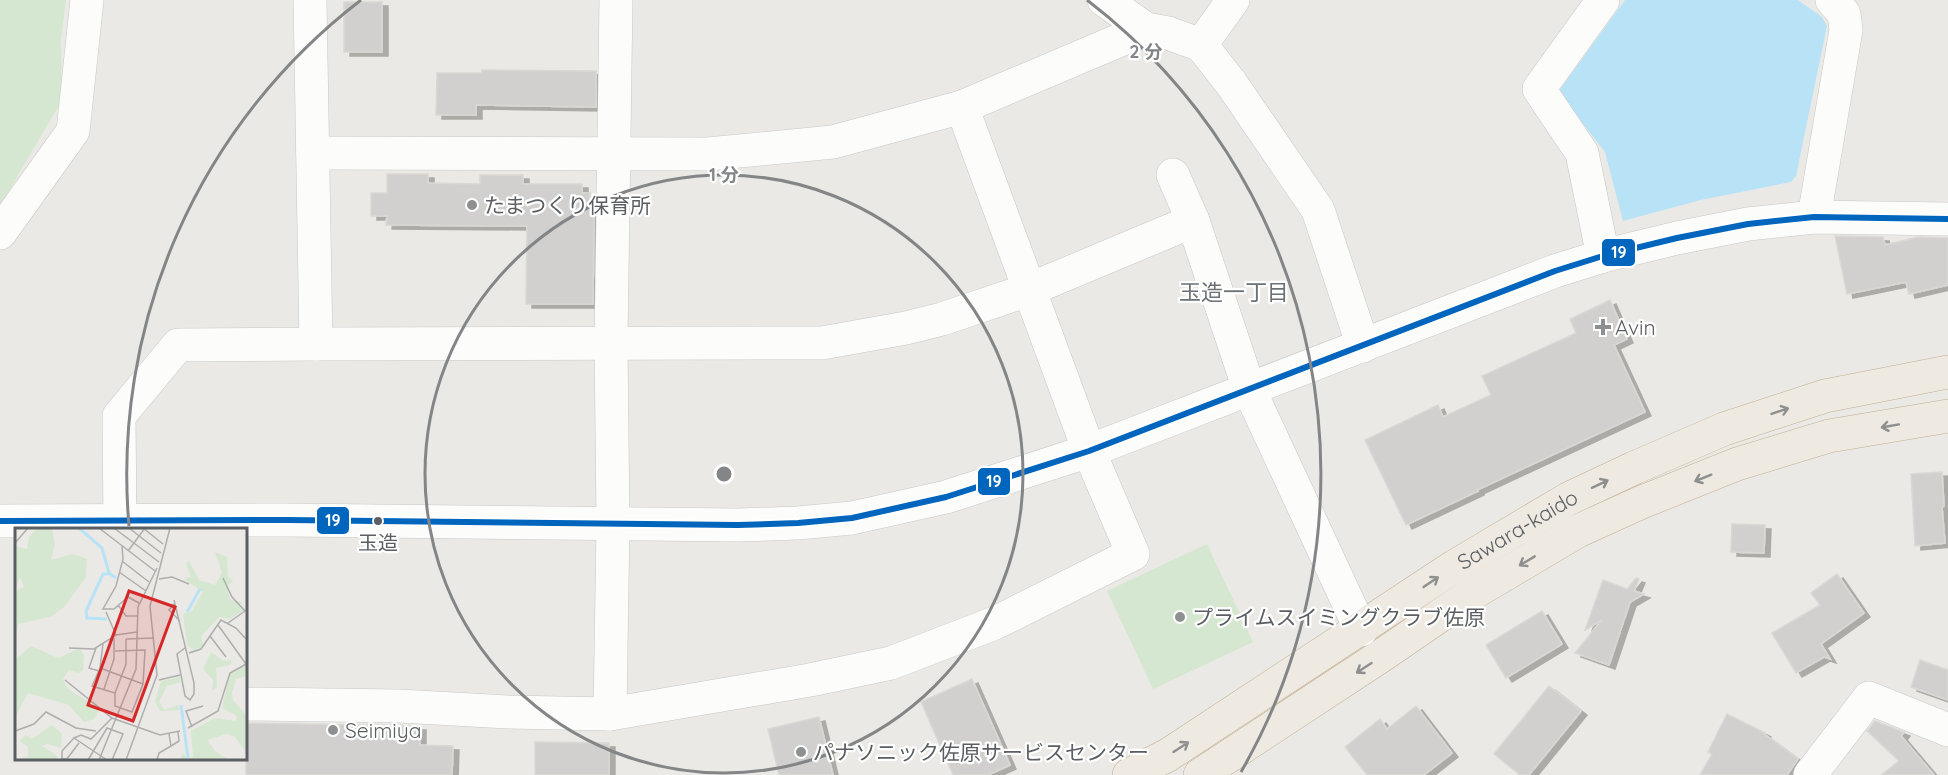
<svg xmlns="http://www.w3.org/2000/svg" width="1948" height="775" viewBox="0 0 1948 775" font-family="Quicksand,'Noto Sans JP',sans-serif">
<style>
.green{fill:#d5e7d0}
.water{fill:#b8e3f6}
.building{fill:#d1d0ce;stroke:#dad8d4;stroke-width:1.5;filter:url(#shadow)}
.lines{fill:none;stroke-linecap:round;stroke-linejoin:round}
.minor-casing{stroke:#c7c8c7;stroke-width:34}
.highway-casing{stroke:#c2af92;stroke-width:34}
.minor{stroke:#fcfcfb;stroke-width:33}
.highway{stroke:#eee9e1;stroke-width:33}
.bus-1-casing{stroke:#fff;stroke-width:10}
.bus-1{stroke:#0065bd;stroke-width:6}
.oneway{stroke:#8e8f8f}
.ring{fill:none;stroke:#838587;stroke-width:3}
.poi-dot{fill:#8d8f90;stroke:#fff;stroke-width:2}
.bus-dot{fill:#5b5f63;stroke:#fff;stroke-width:2}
.labels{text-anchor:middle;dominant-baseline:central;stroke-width:4.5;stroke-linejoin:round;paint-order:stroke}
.bus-label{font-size:20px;fill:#5b5f63;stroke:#fff}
.poi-label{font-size:21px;fill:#5b5f63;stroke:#fff;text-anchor:start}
.street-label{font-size:21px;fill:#5b5f63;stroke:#fff}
.neighbourhood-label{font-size:22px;fill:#6c7175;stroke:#fff}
.inset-river{fill:none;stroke:#b8e3f6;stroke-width:3}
.inset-road{fill:none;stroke:#adaead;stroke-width:1.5}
.view{fill:#d62828;fill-opacity:0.15;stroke:#d62828;stroke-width:3}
.inset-edge{fill:none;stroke:#5b5f63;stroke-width:3}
.centre{fill:#838587;stroke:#fff;stroke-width:3}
.ring-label{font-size:18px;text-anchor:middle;font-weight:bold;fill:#838587;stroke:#fff;stroke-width:4.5;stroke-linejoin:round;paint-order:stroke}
.line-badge{stroke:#fff;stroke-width:2}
.badge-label{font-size:16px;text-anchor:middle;font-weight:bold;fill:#fff}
</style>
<defs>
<filter id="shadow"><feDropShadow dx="6" dy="4" stdDeviation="0" flood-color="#0004"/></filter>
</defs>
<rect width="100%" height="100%" fill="#ebe9e5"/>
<g class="green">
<polygon points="0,0 66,0 61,40 62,100 0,206"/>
<polygon points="1207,544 1253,642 1153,689 1107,591"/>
</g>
<polygon class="water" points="1625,0 1798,0 1822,17 1827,26 1796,176 1791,182 1701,200 1623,221 1605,152 1558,92"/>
<g class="building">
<rect x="344" y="2" width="38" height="50"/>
<polygon points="482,70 596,71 596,107 476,105 476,115 436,115 437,73 482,73"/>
<polygon points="387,174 428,174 428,183 480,184 480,175 523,175 523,184 582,184 582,193 590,193 590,208 594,208 593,304 526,304 527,226 386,225 387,216 371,216 371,193 387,193"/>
<polygon points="1835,236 1883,237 1885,245 1918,237 1948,238 1948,285 1909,294 1906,282 1847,294"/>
<polygon points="1610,300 1627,339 1614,345 1645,412 1477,490 1478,491 1406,525 1365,440 1438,405 1443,417 1491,395 1482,376 1576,333 1570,319"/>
<polygon points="1942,472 1944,506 1942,507 1945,543 1915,546 1911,474"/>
<polygon points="1732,524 1765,525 1764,553 1731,552"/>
<polygon points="1837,574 1864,613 1821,644 1830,659 1824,657 1796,673 1772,633 1820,605 1811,593"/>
<polygon points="1636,578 1639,579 1634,591 1644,594 1630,602 1609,665 1575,653 1602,620 1585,630 1603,580 1627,589"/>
<polygon points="1542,611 1562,644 1506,678 1486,645"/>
<polygon points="1920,660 1948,670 1948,700 1911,687"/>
<polygon points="972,679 1010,765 988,775 953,775 921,702"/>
<polygon points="1549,686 1581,711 1529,775 1520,775 1494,754"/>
<polygon points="1416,706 1452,753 1424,775 1367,775 1345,747 1380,719 1387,729"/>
<polygon points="1727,714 1765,733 1764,734 1798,759 1787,775 1700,775 1712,754 1708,752"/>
<polygon points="819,717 833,775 779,775 768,729"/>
<polygon points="1875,721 1904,732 1901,736 1934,775 1881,775 1899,761 1867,731"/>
<polygon points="246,723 420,726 420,745 453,746 452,775 246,775"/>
<polygon points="535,742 609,743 609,775 535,775"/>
</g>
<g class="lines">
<g class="minor-casing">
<g id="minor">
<polyline points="1104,0 1146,29 1168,33 1201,45 1231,83 1318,210 1363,346"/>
<polyline points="1603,0 1539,89 1582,153 1603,256"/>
<polyline points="1201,45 1233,0"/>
<polyline points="313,153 708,154 833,142 962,107 1146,29"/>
<polyline points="1173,175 1193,221 1249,389 1361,630"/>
<polyline points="1814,217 1846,30 1844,14 1832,0"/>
<polyline points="0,233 73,131 87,0"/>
<polyline points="316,344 822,343 906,328 942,319 1028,290 1193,221"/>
<polyline points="0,521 287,520 738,525 798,523 852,518 946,497 1089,451 1555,271 1603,256 1677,238 1748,224 1814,217 1948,219"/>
<polyline points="120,529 119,416 178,345 316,344 310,0"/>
<polyline points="246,704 399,706 508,712 610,714 810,680 891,663 995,623 1133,554 1089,451 962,107"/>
<polyline points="610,714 613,524 611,342 616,0"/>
<polyline points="1810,775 1869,698 1948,730"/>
</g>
</g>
<g class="highway-casing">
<g id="highway">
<path id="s1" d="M1129 775 1168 755 1455 566 1568 499 1634 468 1724 429 1825 396 1948 372"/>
<polyline points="1200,775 1384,654 1470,595 1578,531 1642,502 1737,464 1829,436 1948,416"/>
</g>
</g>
<use href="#minor" class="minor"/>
<use href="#highway" class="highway"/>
<g class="bus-1-casing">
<polyline id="bus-1" points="0,521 287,520 738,525 798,523 852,518 946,497 1089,451 1555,271 1603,256 1677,238 1748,224 1814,217 1948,219"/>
</g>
<use href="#bus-1" class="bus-1"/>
</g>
<defs><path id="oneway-shaft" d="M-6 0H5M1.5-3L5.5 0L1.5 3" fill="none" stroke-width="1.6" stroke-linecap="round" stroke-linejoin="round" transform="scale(1.5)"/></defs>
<g class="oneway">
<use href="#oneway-shaft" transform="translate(1780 411) rotate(-18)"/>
<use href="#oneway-shaft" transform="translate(1890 426) rotate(170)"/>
<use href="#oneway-shaft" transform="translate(1703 478) rotate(158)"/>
<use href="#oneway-shaft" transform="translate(1600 484) rotate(-25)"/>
<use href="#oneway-shaft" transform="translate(1527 561) rotate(149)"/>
<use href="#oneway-shaft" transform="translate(1431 582) rotate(-34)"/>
<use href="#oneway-shaft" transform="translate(1364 668) rotate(147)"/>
<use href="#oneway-shaft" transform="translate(1181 747) rotate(-33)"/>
</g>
<g class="ring">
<circle cx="724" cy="474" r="299"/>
<path d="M129 526A597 597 0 0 1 361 0M1087 0A597 597 0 0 1 1241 772"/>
</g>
<g class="poi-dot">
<circle cx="472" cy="205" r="6"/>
<path d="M1600 318h6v6h6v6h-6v6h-6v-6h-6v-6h6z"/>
<circle cx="1180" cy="617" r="6"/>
<circle cx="333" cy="730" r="6"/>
<circle cx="801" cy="752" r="6"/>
</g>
<circle class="bus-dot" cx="378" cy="521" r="5"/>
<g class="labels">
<g class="bus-label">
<text x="378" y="542">玉造</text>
</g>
<g class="poi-label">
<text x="484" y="205">たまつくり保育所</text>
<text x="1615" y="327">Avin</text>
<text x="1192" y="617">プライムスイミングクラブ佐原</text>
<text x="345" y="730">Seimiya</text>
<text x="813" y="752">パナソニック佐原サービスセンター</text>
</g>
<g class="street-label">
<text stroke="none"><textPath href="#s1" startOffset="460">Sawara-kaido</textPath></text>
</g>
<g class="neighbourhood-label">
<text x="1234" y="292">玉造一丁目</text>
</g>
</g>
<g transform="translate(15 528)">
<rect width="232" height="232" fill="#ebe9e5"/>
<path d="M22 0H37L40 17 36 32 58 26 72 31 71 49 49 79 37 88 4 96 0 105V63L9 59 5 49 0 62V18L12 21 14 9ZM200 24 212 29 213 48 218 54 212 57 215 72 227 74 225 78 230 81 215 91 204 89 186 108 188 118 178 122 172 117 168 86 177 83 188 64 172 53 170 50 176 49 171 35 174 33 184 52 200 57 207 45ZM16 118 43 130 65 120 69 127 68 142 64 145 54 142 48 151 53 161 85 181 79 191 69 194 54 177 13 165 0 189V132ZM196 124 209 133 216 132 217 136 201 140 202 159 197 163 198 152 188 141ZM231 138 232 148 221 151 217 165 218 172 232 188V225L219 208 211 206 192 212 200 223 214 232H165L168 225 172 231 178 229 176 203 200 190 221 193 222 188 207 180 215 145ZM165 149V154L152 158 144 174 149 182 163 177 165 182 145 183 140 174 146 153ZM37 197 47 206 46 220 32 216 27 218 42 228V232H0L13 229V219L5 213 10 207 17 211Z" fill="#d5e7d0"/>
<path class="inset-river" d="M64 0 87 20 94 45 101 50M172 84 185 61M92 91 72 90 71 83 88 46H94M166 177 173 230"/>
<path class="inset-road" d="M84 0 140 43M99 0 144 34M114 0 146 25M128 0 148 16M0 15 13 0M107 18 108 31 101 58 88 81H99L113 69 124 75M113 23 130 0M107 33 134 54M104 44 131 63M208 50 217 69 230 83 213 95M144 51 157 49 174 56M159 72 179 155V166L175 172 170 168 162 126 170 120M160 75 154 82 165 93M103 77 111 88H122M91 84 101 107M203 97 231 136M195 108 211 129M111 111 138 110M88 116 85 140 128 156M54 120 79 121 101 107 122 104M81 120 74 140 84 143M174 125 186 121 206 92 221 100 231 111M85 140 77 158 100 165V178L117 184 128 156 130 122 100 123M50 152 97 190 145 207 165 203M144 152 165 147M89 161 99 131V110M100 165 111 136V111M177 199 171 183 188 178M173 200 203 183 215 145 233 135M0 203 19 196 31 184 61 200 81 203M156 218 164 213 163 204M51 231H47V223L59 210M51 232 64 215M73 232 92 200 108 206 97 232M84 232 121 141 123 79 142 40M92 232 59 210 66 207 76 211 97 190M111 232 142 147 135 78 155 0M142 232 144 225 156 218 154 206"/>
<path class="view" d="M114 63 160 79 118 193 73 177Z"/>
<rect width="232" height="232" class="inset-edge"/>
</g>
<circle cx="724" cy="474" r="9" class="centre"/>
<g class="ring-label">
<text x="1146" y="58">2 分</text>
<text x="724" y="181">1 分</text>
</g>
<g class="line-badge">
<rect x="1601" y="238" width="35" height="29" rx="6" fill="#0065bd"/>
<rect x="977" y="467" width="34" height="29" rx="6" fill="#0065bd"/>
<rect x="316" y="506" width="34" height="29" rx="6" fill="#0065bd"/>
</g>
<g class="badge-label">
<text x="1619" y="258">19</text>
<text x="994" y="487">19</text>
<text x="333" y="526">19</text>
</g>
</svg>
